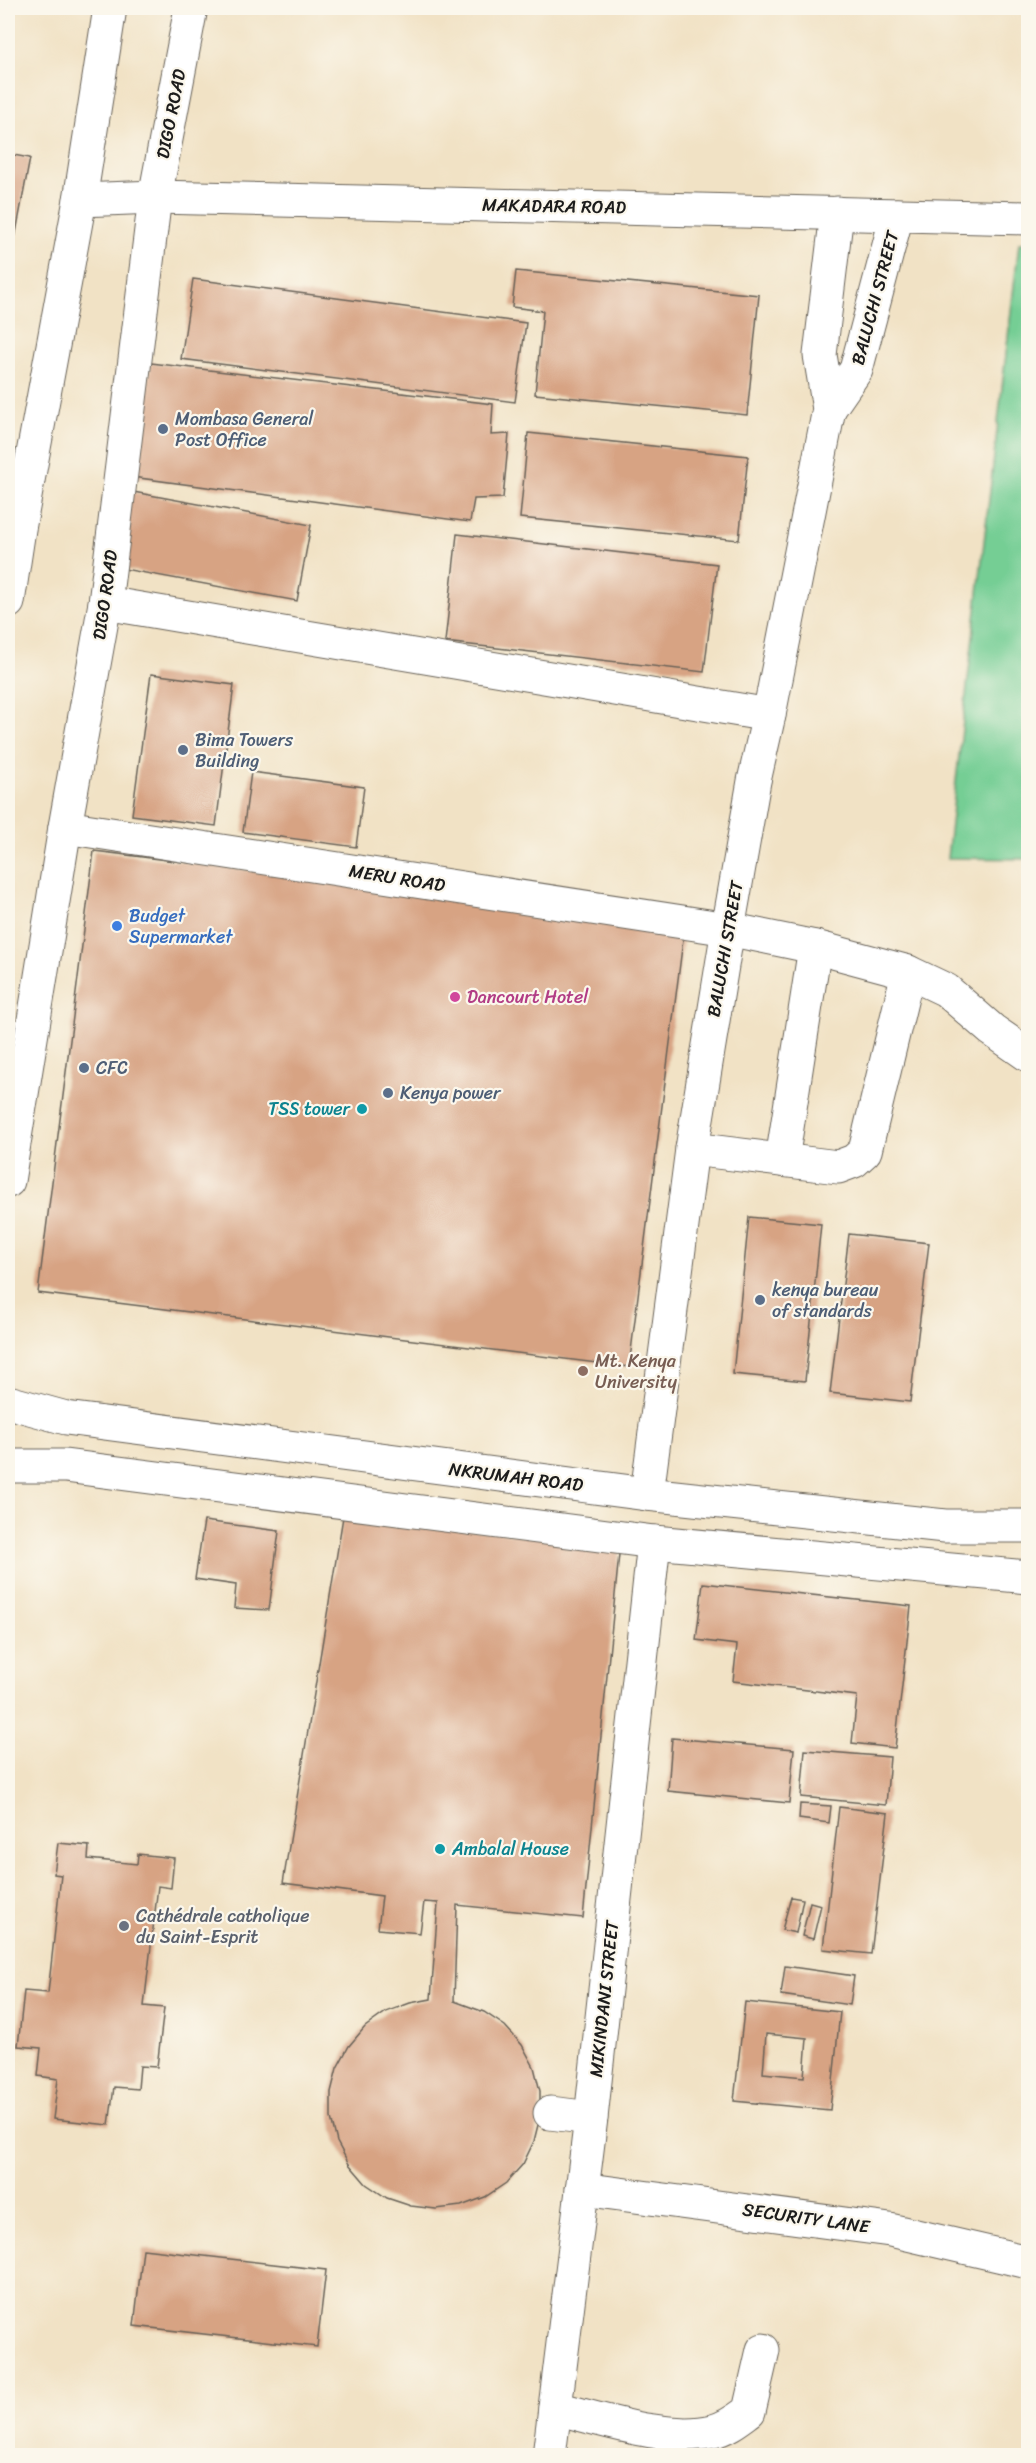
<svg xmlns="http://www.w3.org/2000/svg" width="1036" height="2463" viewBox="0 0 1036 2463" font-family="Sriracha,sans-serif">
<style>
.grass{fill:#74ce94;stroke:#487558;stroke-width:1.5}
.building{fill:#d7a383;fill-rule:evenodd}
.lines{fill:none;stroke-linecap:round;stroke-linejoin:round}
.minor-casing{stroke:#676157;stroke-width:35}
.highway-casing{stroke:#676157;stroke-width:35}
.minor{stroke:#fff;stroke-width:33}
.highway{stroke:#fff;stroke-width:33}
.service-dot{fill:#5c6f8a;stroke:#fbf7ec;stroke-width:2}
.shop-dot{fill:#3f7fe0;stroke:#fbf7ec;stroke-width:2}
.hotel-dot{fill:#d1479c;stroke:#fbf7ec;stroke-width:2}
.culture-dot{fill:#0f9aa8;stroke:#fbf7ec;stroke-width:2}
.education-dot{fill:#8d6e63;stroke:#fbf7ec;stroke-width:2}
.worship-dot{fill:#6b7280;stroke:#fbf7ec;stroke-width:2}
.labels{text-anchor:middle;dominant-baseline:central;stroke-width:4.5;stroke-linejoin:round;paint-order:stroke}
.street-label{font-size:18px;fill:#1c1c1c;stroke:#fbf7ec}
.service-label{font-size:18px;fill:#4e5e75;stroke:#fbf7ec;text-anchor:start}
.shop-label{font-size:18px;fill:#366cbe;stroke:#fbf7ec;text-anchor:start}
.hotel-label{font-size:18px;fill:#b23c85;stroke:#fbf7ec;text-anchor:start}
.culture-label{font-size:18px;fill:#0d838f;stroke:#fbf7ec;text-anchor:end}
.education-label{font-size:18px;fill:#785e54;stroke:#fbf7ec;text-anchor:start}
.worship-label{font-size:18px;fill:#5b616d;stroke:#fbf7ec;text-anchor:start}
</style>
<rect width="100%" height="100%" fill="#fbf7ec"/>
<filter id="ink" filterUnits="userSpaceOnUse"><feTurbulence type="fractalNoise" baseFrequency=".0167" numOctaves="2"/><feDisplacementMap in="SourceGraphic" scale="12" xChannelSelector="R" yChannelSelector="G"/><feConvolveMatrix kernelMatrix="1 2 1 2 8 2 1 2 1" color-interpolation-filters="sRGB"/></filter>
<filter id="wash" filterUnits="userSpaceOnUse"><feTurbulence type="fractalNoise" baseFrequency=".008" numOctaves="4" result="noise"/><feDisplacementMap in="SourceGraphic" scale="24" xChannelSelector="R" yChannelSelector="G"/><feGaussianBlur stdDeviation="1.35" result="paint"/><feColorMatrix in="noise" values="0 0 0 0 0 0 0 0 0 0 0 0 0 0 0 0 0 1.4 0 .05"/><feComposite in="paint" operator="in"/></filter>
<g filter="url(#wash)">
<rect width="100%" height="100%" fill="#f1e2c5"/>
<polygon class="grass" points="1019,243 1028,243 1028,859 947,858"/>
<g id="blocks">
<g class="building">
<polygon points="8,154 30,158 9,270 8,269"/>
<polygon points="516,271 759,295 747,415 535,394 543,311 512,307"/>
<polygon points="193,279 526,323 515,402 181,359"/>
<polygon points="151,363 493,404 491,435 509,434 503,498 474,499 470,522 132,477"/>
<polygon points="528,433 748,456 739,540 520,518"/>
<polygon points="128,491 311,525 297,601 113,567"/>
<polygon points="457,534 717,564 704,672 445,642"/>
<polygon points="151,674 234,685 216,826 132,815"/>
<polygon points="251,772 364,787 356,847 243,832"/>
<polygon points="94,851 685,924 629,1367 38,1293"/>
<polygon points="749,1217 821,1224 805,1381 733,1374"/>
<polygon points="849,1234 929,1243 910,1402 830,1393"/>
<polygon points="343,1517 620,1544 583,1918 457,1905 454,2001 484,2012 505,2026 522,2045 534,2067 540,2091 540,2117 534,2141 523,2164 506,2183 485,2197 461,2206 436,2209 411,2206 387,2198 366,2184 349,2164 337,2142 331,2118 331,2092 337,2068 349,2046 365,2027 386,2012 410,2003 431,1999 438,1903 424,1902 420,1933 378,1929 382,1896 283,1883"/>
<polygon points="204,1521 279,1531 269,1610 234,1608 236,1585 195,1579"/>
<polygon points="703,1583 911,1606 895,1748 852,1743 857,1696 733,1681 737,1645 696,1640"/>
<polygon points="672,1738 794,1749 789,1803 668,1791"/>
<polygon points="805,1750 890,1757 886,1805 801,1797"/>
<polygon points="800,1804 831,1806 829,1823 799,1819"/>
<polygon points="839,1807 888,1813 871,1954 823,1949"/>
<polygon points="58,1843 89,1846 88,1859 137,1864 138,1854 174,1858 171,1888 158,1886 144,2006 164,2008 157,2067 140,2066 138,2089 114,2087 109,2125 53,2119 58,2079 38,2076 41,2048 18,2046 24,1991 48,1993 61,1875 54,1874"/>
<polygon points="791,1897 803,1899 796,1933 782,1930"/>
<polygon points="810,1902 821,1905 813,1939 802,1936"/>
<polygon points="785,1966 854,1976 850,2005 781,1995"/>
<path d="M745 2002 840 2012 830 2110 734 2101ZM766 2034 807 2038 804 2077 763 2073Z"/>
<polygon points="143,2249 326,2270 317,2347 134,2326"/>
</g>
</g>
</g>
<g filter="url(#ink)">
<use href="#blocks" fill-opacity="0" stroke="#676157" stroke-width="1.5"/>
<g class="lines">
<g class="minor-casing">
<g id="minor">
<polyline points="80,200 155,197 1028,218"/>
<polyline points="829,409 856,370 897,215"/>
<polyline points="105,603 769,715"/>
<polyline points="65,827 728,929 815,947 908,972 946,990 992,1030 1028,1055"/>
<polyline points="692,1149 838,1167 854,1161 865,1151 908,972"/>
<polyline points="782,1160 815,947"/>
<polyline points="8,1402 66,1418 647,1494 945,1526 1028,1526"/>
<polyline points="8,1466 65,1466 654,1542 1028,1577"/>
<polyline points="647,1494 692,1149 728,929 754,781 769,715 829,409 820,355 837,213"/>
<polyline points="550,2113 591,2118"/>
<polyline points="582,2189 890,2230 1028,2262"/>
<path d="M555 2408C601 2419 668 2442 713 2431 727 2428 738 2419 749 2411L763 2350"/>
<polyline points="549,2456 591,2118 654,1542"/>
</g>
</g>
<g class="highway-casing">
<g id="highway">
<polyline points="8,602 19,529 80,200 110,8"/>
<polyline points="8,1181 65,827 105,603 155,197 191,8"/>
</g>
</g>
<use href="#minor" class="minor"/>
<use href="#highway" class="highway"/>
</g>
</g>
<g class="service-dot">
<circle cx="163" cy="429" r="6"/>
<circle cx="183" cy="750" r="6"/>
<circle cx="84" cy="1068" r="6"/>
<circle cx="388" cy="1093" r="6"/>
<circle cx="760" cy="1300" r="6"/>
</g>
<circle class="shop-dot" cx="117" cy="926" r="6"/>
<circle class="hotel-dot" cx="455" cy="997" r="6"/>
<g class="culture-dot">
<circle cx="362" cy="1109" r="6"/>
<circle cx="440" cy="1849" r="6"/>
</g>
<circle class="education-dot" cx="583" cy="1371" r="6"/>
<circle class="worship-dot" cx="124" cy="1926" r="6"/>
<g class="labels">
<g class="street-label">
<text transform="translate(171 114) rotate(-79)">DIGO ROAD</text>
<text transform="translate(554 206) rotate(1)">MAKADARA ROAD</text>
<text transform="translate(875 298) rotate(-75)">BALUCHI STREET</text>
<text transform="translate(105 595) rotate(-82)">DIGO ROAD</text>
<text transform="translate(397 878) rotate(9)">MERU ROAD</text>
<text transform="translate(725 949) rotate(-80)">BALUCHI STREET</text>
<text transform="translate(516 1477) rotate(7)">NKRUMAH ROAD</text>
<text transform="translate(604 1999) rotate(-84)">MIKINDANI STREET</text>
<text transform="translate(806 2218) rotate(8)">SECURITY LANE</text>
</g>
<g class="service-label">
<text x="175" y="419">Mombasa General<tspan x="175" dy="21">Post Office</tspan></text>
<text x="195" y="740">Bima Towers<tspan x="195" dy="21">Building</tspan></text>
<text x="96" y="1068">CFC</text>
<text x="400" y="1093">Kenya power</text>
<text x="772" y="1290">kenya bureau<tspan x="772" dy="21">of standards</tspan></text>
</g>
<g class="shop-label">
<text x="129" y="916">Budget<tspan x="129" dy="21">Supermarket</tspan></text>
</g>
<g class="hotel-label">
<text x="467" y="997">Dancourt Hotel</text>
</g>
<g class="culture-label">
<text x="350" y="1109">TSS tower</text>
<text x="452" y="1849" text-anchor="start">Ambalal House</text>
</g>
<g class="education-label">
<text x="595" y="1361">Mt. Kenya<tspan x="595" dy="21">University</tspan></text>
</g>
<g class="worship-label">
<text x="136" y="1916">Cathédrale catholique<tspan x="136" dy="21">du Saint-Esprit</tspan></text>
</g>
</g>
<rect width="1036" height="2463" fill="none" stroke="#fbf7ec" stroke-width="30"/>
</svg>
